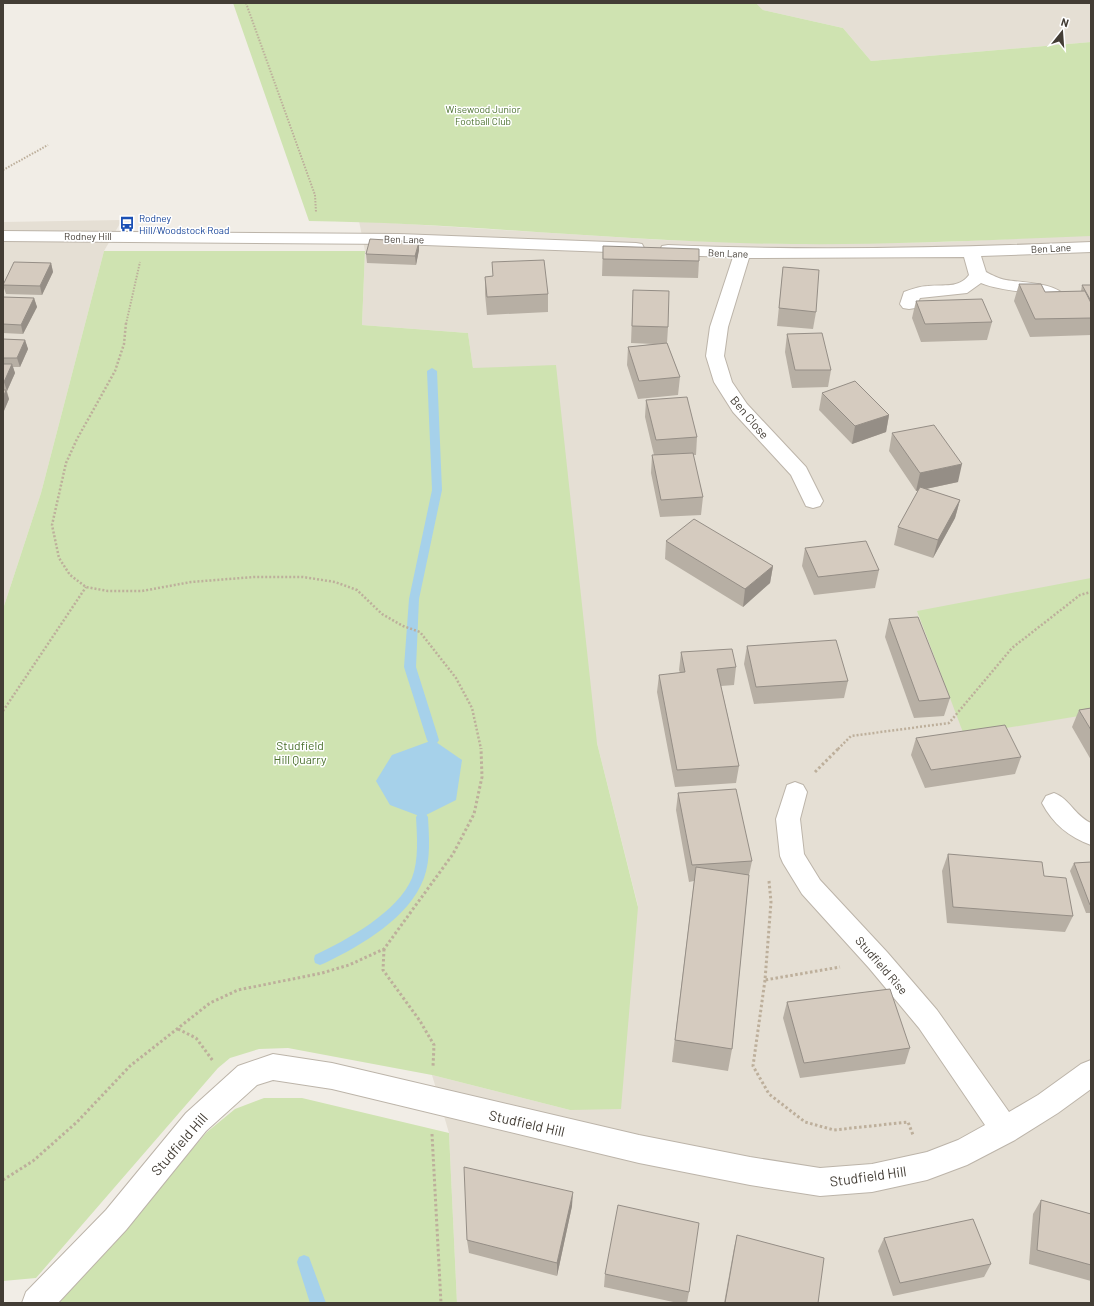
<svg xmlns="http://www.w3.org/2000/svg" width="1094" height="1306" viewBox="0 0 1094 1306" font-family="Barlow,sans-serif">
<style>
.residential{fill:#e5dfd4}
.green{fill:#cfe3b1}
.water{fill:#a6d1ea}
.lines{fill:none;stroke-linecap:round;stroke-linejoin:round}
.stream{fill:#a6d1ea;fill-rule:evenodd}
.minor-casing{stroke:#bcb4a9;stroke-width:2}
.path-far2{stroke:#bdaf9b;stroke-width:2;stroke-dasharray:1.5 1.5;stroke-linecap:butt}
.path-far1{stroke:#bdaf9b;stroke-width:2.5;stroke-dasharray:2 2;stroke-linecap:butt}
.path{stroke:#bdaf9b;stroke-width:3;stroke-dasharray:2.5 2.5;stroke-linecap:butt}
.minor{fill:#fff;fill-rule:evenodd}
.wall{fill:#b7afa4}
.shaded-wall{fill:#958e86}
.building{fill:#d5cbbf;stroke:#958e86}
.labels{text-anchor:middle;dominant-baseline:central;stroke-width:3;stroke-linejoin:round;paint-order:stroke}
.far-park-label{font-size:10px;fill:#4a702d;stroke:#fff}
.far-transit-label{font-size:10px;fill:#164399;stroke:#fff;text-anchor:start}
.far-street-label{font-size:10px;fill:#433d35;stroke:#fff}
.street-label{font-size:12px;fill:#433d35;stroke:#fff}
.park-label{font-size:12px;fill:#4a702d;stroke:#fff}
.near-street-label{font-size:14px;fill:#433d35;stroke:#fff}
</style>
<rect width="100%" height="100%" fill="#f1ede6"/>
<g class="residential">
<polygon points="756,3 1091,3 1091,42 871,61 843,28 763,10"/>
<polygon points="122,220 104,251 41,493 3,609 3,222"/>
<polygon points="359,221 663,240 792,244 946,242 1091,235 1091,1303 457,1303 449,1133 432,1075 570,1110 638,906 597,743 473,368 468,333 362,325 365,251"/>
</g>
<g class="green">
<path d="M233 3H756L763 10 843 28 871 61 1091 42V236C992 240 892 245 792 244 631 243 471 223 309 221Z"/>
<polygon points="104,251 365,251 362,325 468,333 473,368 556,365 597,743 638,907 621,1109 570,1110 432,1075 288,1048 259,1049 230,1058 218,1068 36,1278 3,1281 3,609 41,493"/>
<polygon points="1091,578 1091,714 964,735 917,611"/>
<polygon points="264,1098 302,1098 449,1133 457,1303 59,1303 207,1132 235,1109"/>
</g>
<polygon class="water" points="433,740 462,760 456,800 422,817 390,805 376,781 392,755"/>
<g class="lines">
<g class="stream">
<polygon points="432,368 437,371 442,490 419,599 416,667 439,740 437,743 429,743 427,740 404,667 409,599 432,490 427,371"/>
<path d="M422 812 426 814 428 817C429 836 431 859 424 878 409 918 362 945 325 963L320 965 315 963 314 959 315 955C347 940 398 912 412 878 419 860 417 836 416 817L418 814Z"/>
<polygon points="304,1255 309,1257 326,1303 310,1303 297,1262 299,1257"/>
</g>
<g class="minor-casing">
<g id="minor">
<polygon points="3,231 399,234 636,243 642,244 644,248 642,252 636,253 399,244 3,241"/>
<path d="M1091 242V252L981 256 986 272C992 275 999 279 1006 280 1023 283 1055 282 1066 297L1063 301C1052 304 1044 296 1033 294 1015 290 998 290 981 283L967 293 920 298 915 308 909 309 903 308 900 304 904 292C912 289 920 286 928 286 945 284 958 289 969 275L964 257 749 258 728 327 724 356 732 382 747 404 806 467 823 501 820 506 813 508 806 506 791 475 733 412 714 382 706 356 710 327 733 257 668 255 662 254 660 250 662 246 668 245C809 251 950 248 1091 242Z"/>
<polygon points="795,782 803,785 807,792 800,819 804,854 820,880 887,952 937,1010 1009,1112 1038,1095 1081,1064 1091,1060 1091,1089 1058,1113 1015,1140 967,1165 927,1180 872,1192 820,1196 750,1185 639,1163 332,1089 273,1080 257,1085 206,1131 126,1230 58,1303 22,1303 26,1292 106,1210 186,1113 238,1066 273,1054 332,1063 639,1135 750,1157 820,1168 872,1164 927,1152 958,1140 985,1125 919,1028 869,968 802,894 783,863 780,856 776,819 787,785"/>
<path d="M1054 793C1070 799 1074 815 1091 823V845C1069 837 1053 824 1042 803L1046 796Z"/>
</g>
</g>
<g class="path-far2">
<polyline points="246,3 315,195 316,212"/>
<polyline points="3,170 48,145"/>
<polyline points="126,324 140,262"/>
</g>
<g class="path-far1">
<polyline points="126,323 124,344 115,371 77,439 66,463 52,525 59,558 70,575 86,587 108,591 142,591 191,582 254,577 303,577 335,582 357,590 382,614 403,626 420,632 456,678 472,708 481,749"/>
<polyline points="3,711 86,587"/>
<polyline points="838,749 851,736 949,723 1012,648 1080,595 1091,592"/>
</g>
<g class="path">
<polyline points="815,772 839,748"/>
<polyline points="769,881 771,902 765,980 840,967"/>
<polyline points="384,949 383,970 420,1021 434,1045 433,1067"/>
<polyline points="765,980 753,1066 769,1094 805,1122 834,1130 908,1122 913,1135"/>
<polyline points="178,1029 196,1038 213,1061"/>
<polyline points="432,1134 441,1303"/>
<polyline points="3,1180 33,1161 77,1122 130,1066 210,1003 238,990 322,973 349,965 384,949 453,854 474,814 482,777 481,748"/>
</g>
<use href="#minor" class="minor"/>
</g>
<g class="wall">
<polygon points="419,242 419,250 416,265 367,263 366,254"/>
<polygon points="603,246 699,261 698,278 602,276"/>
<polygon points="492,262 548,294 548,312 487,315 485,294 485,277 493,276"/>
<polygon points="51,263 53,272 42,295 6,294 3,285"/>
<polygon points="783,267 816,312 813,329 777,326"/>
<polygon points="1019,284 1045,292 1081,291 1082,285 1091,285 1091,335 1030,337 1014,301"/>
<polygon points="633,290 668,327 667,343 680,377 678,395 638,399 627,365 628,347 654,344 631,343"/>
<polygon points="3,297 34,298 37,307 23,334 3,333"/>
<polygon points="916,301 992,322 987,340 921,342 912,318"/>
<polygon points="787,334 831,370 828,387 792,388 785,352"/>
<polygon points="3,339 25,340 28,349 20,367 13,367 15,373 7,391 9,399 3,413"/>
<polygon points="822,393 889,415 886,432 852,444 819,410"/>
<polygon points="646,400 697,437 696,455 693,455 703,497 701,515 660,517 651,473 652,455 654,455 645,417"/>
<polygon points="892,433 958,482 926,489 960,500 955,518 933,558 894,545 898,527 919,490 916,491 889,451"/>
<polygon points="666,541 773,566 770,583 743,607 665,559"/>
<polygon points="805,548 879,570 875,588 814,595 802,566"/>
<polygon points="889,619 950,698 944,716 914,718 885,637"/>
<polygon points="747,646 848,681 844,698 754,704 744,664"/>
<polygon points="681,652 736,667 734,685 721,686 739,766 736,783 675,787 657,692 659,675 680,673 679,670"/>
<polygon points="1091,708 1091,760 1072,727 1079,710"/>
<polygon points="916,738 1021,757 1015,774 925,788 911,755"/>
<polygon points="678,793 752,861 749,875 732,1049 728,1071 672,1062 694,881 689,882 676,810"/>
<polygon points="948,854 1044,876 1073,916 1065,932 947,923 942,871"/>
<polygon points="1091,862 1091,913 1086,913 1070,871 1074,863"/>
<polygon points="787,1002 910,1048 905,1064 800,1078 783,1018"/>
<polygon points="1041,1200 1091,1214 1091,1281 1029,1264 1033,1214"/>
<polygon points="572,1206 557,1276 469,1253 467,1240"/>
<polygon points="737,1235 818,1303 724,1303 734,1248"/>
<polygon points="884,1238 991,1264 984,1277 893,1296 878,1251"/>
<polygon points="605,1274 689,1292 687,1303 678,1303 604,1287"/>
</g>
<g class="shaded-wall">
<polygon points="419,242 419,250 416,265 415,256"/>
<polygon points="51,263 53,272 42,295 40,286"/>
<polygon points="34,298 37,307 23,334 21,325"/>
<polygon points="25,340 28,349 20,367 17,358"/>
<polygon points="12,364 15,373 7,391 4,382"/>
<polygon points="6,390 9,399 3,413 3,398"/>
<polygon points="889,415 886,432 852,444 855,426"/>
<polygon points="962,464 958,482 916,491 920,473"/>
<polygon points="960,500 955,518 933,558 938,540"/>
<polygon points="773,566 770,583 743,607 745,589"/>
<polygon points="573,1192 572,1206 557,1276 557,1263"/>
</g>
<g class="building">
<polygon points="370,239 419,242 415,256 366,254"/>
<polygon points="603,246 699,249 699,261 603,259"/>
<polygon points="544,260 548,294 487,297 485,277 493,276 492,262"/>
<polygon points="14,262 51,263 40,286 3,285"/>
<polygon points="783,267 819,270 816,312 779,308"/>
<polygon points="1019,284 1041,284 1045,292 1085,291 1091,303 1091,318 1035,319"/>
<polygon points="1082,285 1091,285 1091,301"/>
<polygon points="633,290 669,291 668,327 632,326"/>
<polygon points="3,297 34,298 21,325 3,324"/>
<polygon points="982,299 992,322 925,324 916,301"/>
<polygon points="822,333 831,370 795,370 787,334"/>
<polygon points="3,339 25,340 17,358 3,358"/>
<polygon points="667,343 680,377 639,381 628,347"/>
<polygon points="3,364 12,364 4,382 3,382"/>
<polygon points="855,381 889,415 855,426 822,393"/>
<polygon points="3,390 6,390 3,398"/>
<polygon points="687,397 697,437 656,440 646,400"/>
<polygon points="934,425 962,464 920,473 892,433"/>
<polygon points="693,453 703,497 661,500 652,455"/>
<polygon points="920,487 960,500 938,540 898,527"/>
<polygon points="694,519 773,566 745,589 666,541"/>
<polygon points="866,541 879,570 818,577 805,548"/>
<polygon points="918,617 950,698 919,701 889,619"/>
<polygon points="836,640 848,681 756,687 747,646"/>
<polygon points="732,649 736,667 717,669 739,766 677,770 659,675 685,672 681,652"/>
<polygon points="1091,708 1091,730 1079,710"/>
<polygon points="1005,725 1021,757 931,770 916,738"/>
<polygon points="736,789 752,861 692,865 678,793"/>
<polygon points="948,854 1042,862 1044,876 1066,878 1073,916 953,907"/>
<polygon points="1091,862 1091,905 1090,905 1074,863"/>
<polygon points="696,867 749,875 732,1049 675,1040"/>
<polygon points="890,989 910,1048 804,1063 787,1002"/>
<polygon points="464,1167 573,1192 557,1263 467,1240"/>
<polygon points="1041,1200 1091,1214 1091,1265 1037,1250"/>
<polygon points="618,1205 699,1223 689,1292 605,1274"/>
<polygon points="973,1219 991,1264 900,1283 884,1238"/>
<polygon points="737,1235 824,1258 818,1303 725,1303"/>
</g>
<defs>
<g id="bus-bare" transform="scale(1.2)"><path d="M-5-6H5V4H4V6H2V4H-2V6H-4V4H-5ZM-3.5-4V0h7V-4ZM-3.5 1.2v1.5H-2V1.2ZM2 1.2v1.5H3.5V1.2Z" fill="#1a4fb4" stroke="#fff" stroke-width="2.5" paint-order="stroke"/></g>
</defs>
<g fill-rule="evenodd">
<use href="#bus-bare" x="127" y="224"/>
</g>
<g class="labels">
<g class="far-park-label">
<text x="483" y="109">Wisewood Junior<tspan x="483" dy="12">Football Club</tspan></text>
</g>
<g class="far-transit-label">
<text x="139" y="218">Rodney<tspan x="139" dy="12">Hill/Woodstock Road</tspan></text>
</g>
<g class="far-street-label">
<text x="88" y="236">Rodney Hill</text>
<text transform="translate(404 239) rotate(1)">Ben Lane</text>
<text transform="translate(1051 248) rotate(-3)">Ben Lane</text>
<text transform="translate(728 253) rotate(2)">Ben Lane</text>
</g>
<g class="street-label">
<text transform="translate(750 417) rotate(50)">Ben Close</text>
<text transform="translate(882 965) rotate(49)">Studfield Rise</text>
</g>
<g class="park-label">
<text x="300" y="745">Studfield<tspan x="300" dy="14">Hill Quarry</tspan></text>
</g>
<g class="near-street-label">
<text transform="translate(527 1123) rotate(13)">Studfield Hill</text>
<text transform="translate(179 1144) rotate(-49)">Studfield Hill</text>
<text transform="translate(868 1176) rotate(-8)">Studfield Hill</text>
</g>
</g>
<rect width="1094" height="1306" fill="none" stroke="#433d35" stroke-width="8"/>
<g transform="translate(1062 32) rotate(17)" stroke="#ffffff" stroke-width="3" paint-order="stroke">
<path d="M0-3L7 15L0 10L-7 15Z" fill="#433d35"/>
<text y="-6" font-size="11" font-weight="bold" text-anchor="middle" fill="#433d35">N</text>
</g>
</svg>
